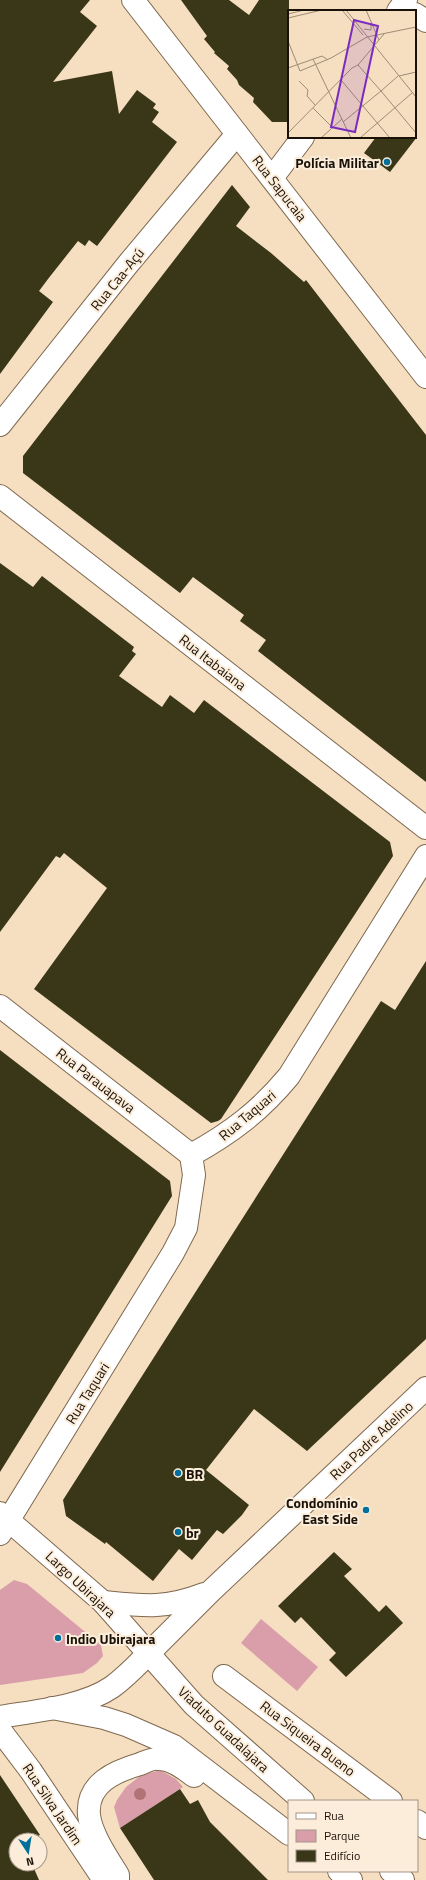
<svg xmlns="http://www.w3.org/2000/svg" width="426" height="1880" viewBox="0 0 426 1880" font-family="'Titillium Web',sans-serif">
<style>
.green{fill:#d99ea9}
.building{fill:#393718}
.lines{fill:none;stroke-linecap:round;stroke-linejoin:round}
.minor-casing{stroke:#7f694f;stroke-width:24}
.major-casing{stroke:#7f694f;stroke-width:24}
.minor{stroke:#fff;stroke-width:22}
.major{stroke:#fff;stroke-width:22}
.tree{fill:#b17376}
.poi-dot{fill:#006f9b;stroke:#fceddb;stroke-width:1.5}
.labels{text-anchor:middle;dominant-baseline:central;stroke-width:4;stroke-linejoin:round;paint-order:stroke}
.poi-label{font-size:14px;font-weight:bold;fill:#1a1208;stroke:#fceddb;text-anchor:start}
.street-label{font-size:14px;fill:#1a1208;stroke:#fceddb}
.inset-road{fill:none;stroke:#9e8c77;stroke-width:1}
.view{fill:#7b2cbf;fill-opacity:0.15;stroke:#7b2cbf;stroke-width:2}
.inset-edge{fill:none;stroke:#1a1208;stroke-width:2}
</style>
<rect width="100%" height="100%" fill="#f6dec1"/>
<g class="green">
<polygon points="14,1580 27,1584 101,1645 103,1656 97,1663 83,1673 0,1685 0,1590"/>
<polygon points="261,1619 318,1667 297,1691 241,1643"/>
<polygon points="160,1770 176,1779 183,1787 120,1828 114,1807 117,1800 126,1787 140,1776"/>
</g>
<g class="building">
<polygon points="0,0 90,0 80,12 97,26 53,82 112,71 119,114 137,90 156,104 153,108 159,112 152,122 177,142 97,246 89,240 85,246 78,241 48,279 39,291 53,302 0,374"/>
<polygon points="181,0 229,0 249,15 259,0 289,0 289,122 272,122 253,102 254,98 239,85 237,80 227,69 229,66 214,53 215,52 204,39 207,36"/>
<polygon points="376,137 417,137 390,172 364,153"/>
<polygon points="232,185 250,207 236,226 271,253 304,282 306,280 426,435 426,782 258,651 266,640 240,621 244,615 193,577 180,593 23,473 23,456"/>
<polygon points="0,563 33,587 42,576 134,647 132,651 136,654 119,676 162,707 170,695 194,713 204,700 390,842 393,856 221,1119 218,1121 211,1123 34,989 107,888 64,853 60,858 56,856 0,932"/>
<polygon points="426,961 426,1339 307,1451 254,1409 206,1470 249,1505 242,1515 223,1534 217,1530 192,1560 179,1549 153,1581 106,1542 105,1544 66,1516 63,1500 381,1001 395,1010"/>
<polygon points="0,1050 170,1181 172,1196 0,1472"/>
<polygon points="334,1552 352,1569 344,1576 379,1612 386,1605 403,1623 346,1677 329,1660 336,1653 301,1617 295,1623 278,1606"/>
<polygon points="0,1775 40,1835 29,1840 16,1840 16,1864 32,1864 39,1880 0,1880"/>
<polygon points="180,1789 190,1804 198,1800 210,1822 268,1880 154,1880 120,1828"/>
</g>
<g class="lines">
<g class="minor-casing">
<g id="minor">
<polyline points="133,0 426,377"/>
<polyline points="398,11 406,0"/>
<polyline points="415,14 426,21"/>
<polyline points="272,178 303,137"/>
<polyline points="0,425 128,264 237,134"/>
<polyline points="0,496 426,828"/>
<path d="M103 1602C144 1606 165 1609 204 1594"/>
<polyline points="149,1653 211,1591 426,1388"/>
<polyline points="224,1676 391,1801"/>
<polyline points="0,1730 31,1771 104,1880"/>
<polyline points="417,1821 426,1828"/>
</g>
</g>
<g class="major-casing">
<g id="major">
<polyline points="0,1006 191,1155"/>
<path d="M191 1155C231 1133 260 1111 289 1076L426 856"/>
<polyline points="0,1513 103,1602 194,1705 303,1801"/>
<polyline points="0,1534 173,1253 186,1228 194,1175 191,1155"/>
<polyline points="52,1708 104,1718 126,1725 174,1746 289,1834"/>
<path d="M0 1717C35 1711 83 1707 112 1687 126 1677 137 1665 149 1653"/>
<polyline points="339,1871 351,1880"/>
<polyline points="391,1871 403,1880"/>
<path d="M118 1880V1875C108 1859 91 1834 89 1815 86 1783 116 1771 140 1764 145 1762 153 1758 158 1759 172 1759 183 1768 194 1776"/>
</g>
</g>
<use href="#minor" class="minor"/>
<use href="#major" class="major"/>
</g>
<circle class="tree" cx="140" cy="1794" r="6"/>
<g class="poi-dot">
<circle cx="387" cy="162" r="4"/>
<circle cx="178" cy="1473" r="4"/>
<circle cx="366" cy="1510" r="4"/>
<circle cx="178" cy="1532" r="4"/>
<circle cx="58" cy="1638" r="4"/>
</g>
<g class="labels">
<g class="poi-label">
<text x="379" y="162" text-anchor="end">Polícia Militar</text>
<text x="186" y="1473">BR</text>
<text x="358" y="1502" text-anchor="end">Condomínio<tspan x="358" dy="16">East Side</tspan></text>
<text x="186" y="1532">br</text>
<text x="66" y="1638">Indio Ubirajara</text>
</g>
<g class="street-label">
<text transform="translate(280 188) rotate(52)">Rua Sapucaia</text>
<text transform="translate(117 279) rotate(-51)">Rua Caa-Açú</text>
<text transform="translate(213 662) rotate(38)">Rua Itabaiana</text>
<text transform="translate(96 1080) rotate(38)">Rua Parauapava</text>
<text transform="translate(247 1115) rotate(-40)">Rua Taquari</text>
<text transform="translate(87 1393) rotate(-58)">Rua Taquari</text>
<text transform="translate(371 1440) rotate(-43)">Rua Padre Adelino</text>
<text transform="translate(81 1584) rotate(43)">Largo Ubirajara</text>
<text transform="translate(224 1729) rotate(43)">Viaduto Guadalajara</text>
<text transform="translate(308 1738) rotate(37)">Rua Siqueira Bueno</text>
<text transform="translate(53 1804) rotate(56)">Rua Silva Jardim</text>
</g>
</g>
<g transform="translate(288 10)">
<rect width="128" height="128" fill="#f6dec1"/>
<path class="inset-road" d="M54 0 75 25M58 0 128 87M78 0 91 30M0 4 16 0M0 8 34 0M76 19 83 20V13M79 27 128 17M0 31 12 61 43 48 79 27M25 49 63 128M70 55 93 81 110 66M0 58 34 46 40 50M111 66 128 62M53 70 102 128M11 71 20 80 19 86 27 95M25 98 44 117M55 112 93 81 128 123M0 123 64 58 70 55 96 24M33 128 54 109M72 128 124 83"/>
<path class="view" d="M66 10 90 16 67 122 43 117Z"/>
<rect width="128" height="128" class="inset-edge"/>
</g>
<rect x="288" y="1800" width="130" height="72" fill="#fceddb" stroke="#a29587"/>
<rect x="296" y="1813" width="20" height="6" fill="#ffffff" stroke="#a29587"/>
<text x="324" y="1820" font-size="12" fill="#1a1208">Rua</text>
<rect x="296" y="1830" width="20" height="12" fill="#d99ea9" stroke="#a29587"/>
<text x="324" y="1840" font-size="12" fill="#1a1208">Parque</text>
<rect x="296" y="1850" width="20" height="12" fill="#393718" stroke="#a29587"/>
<text x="324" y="1860" font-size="12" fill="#1a1208">Edifício</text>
<g transform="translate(28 1852) rotate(168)"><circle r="19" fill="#fceddb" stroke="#a29587"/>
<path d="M0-3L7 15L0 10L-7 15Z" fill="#006f9b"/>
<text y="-6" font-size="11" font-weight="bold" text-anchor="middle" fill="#1a1208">N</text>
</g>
</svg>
